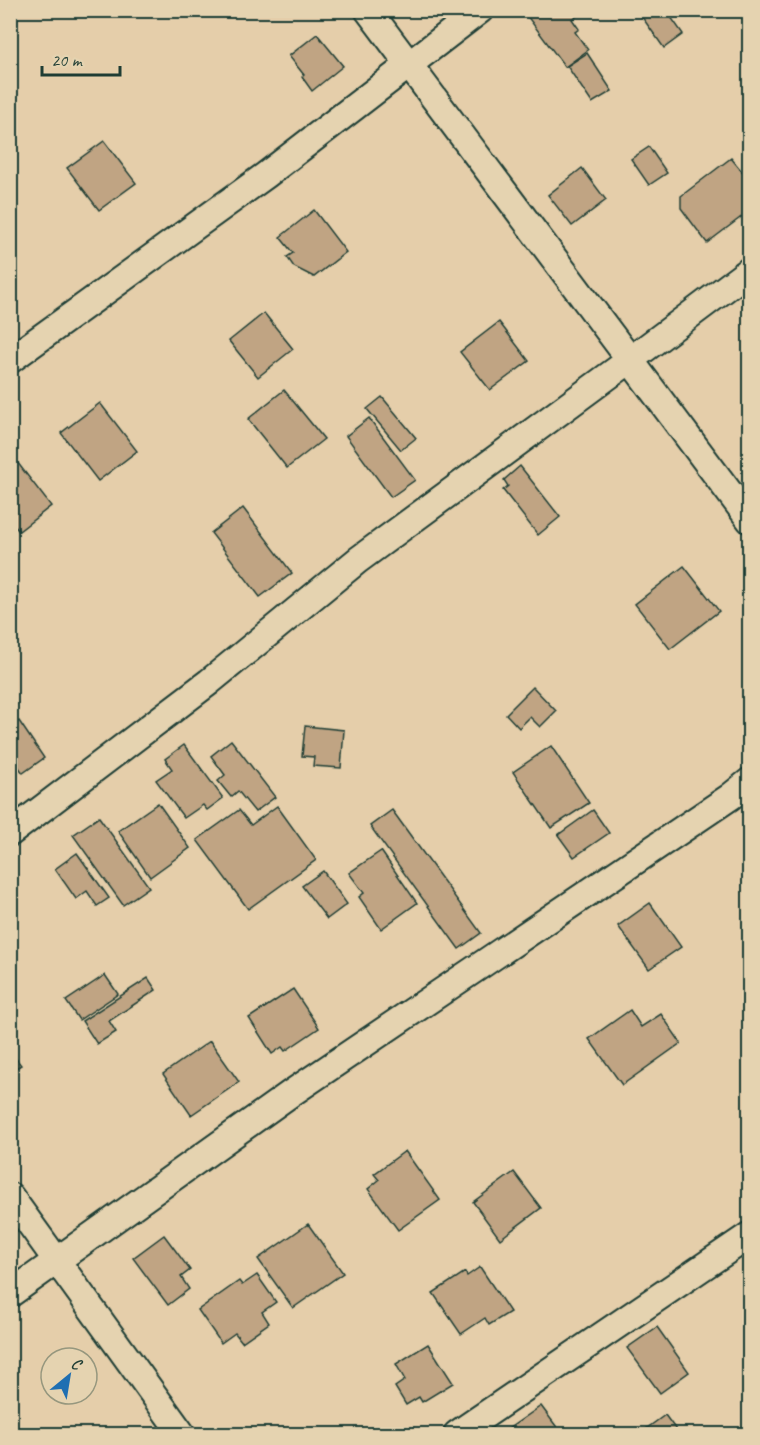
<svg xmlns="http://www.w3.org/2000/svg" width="760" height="1445" viewBox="0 0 760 1445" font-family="Caveat,sans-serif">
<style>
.building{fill:#c0a483;stroke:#1f3d34;stroke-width:1.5}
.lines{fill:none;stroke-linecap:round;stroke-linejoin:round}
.minor-casing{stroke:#1f3d34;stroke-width:30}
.minor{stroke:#e5d3b0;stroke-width:26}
</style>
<rect width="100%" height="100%" fill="#e5ceaa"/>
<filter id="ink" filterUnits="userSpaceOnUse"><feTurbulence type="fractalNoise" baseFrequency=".0167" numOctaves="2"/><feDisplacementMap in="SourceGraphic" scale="12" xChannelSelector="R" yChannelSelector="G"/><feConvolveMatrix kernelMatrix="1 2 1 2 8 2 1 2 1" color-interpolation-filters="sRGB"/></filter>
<g filter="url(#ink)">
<g class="building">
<polygon points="10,10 20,10 10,18"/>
<polygon points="535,10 573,10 577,16 572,19 579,29 575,32 588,50 565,67 527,16"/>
<polygon points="637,10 666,10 683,34 664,48"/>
<polygon points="317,34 343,66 312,91 302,77 304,75 289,56"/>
<polygon points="587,53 612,91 592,103 567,66"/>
<polygon points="104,141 136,183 99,210 67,168"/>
<polygon points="649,147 667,173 649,185 631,159"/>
<polygon points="731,158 750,181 750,223 744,215 707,243 681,208 681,196"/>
<polygon points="582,168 606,200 572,226 548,195"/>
<polygon points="314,210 346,252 314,277 294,267 287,257 293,253 280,237"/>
<polygon points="264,313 293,349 258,377 229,341"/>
<polygon points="499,322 529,361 490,390 460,352"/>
<polygon points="284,390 324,439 287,468 248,419"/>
<polygon points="382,397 416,438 401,450 367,409"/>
<polygon points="100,403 137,451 98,481 61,433"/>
<polygon points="369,418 415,480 391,497 346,436"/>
<polygon points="17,462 51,506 19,531 10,521 10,467"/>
<polygon points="520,466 560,517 538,535 503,490 508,486 504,480"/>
<polygon points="243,508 292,573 260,597 211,533"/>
<polygon points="684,566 719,611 670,649 635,604"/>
<polygon points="533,687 556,711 540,727 530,717 519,728 506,714"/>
<polygon points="19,721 44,758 23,773 10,755 10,727"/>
<polygon points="305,726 344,730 341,768 313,766 314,757 302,756"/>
<polygon points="231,740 275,797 255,812 238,791 231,797 218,781 225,775 211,756"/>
<polygon points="184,745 223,798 207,810 203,805 184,818 156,780 172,769 165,759"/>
<polygon points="551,746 589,803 551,828 513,772"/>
<polygon points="158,803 190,848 150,877 118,831"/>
<polygon points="277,806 316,860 248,909 197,840 239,810 251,825"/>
<polygon points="392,810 481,933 459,949 370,826"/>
<polygon points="593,810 609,833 574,857 558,835"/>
<polygon points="99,817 149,887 123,905 73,835"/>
<polygon points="381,851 417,903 381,929 359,897 364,893 349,873"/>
<polygon points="77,853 109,898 97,906 87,891 76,899 55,869"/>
<polygon points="323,871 347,904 327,919 302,886"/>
<polygon points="650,903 681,947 649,969 618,926"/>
<polygon points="105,975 118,994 79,1020 66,1001"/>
<polygon points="148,978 156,990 109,1021 116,1032 97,1044 82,1021"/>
<polygon points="293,989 319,1028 285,1051 282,1047 272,1054 249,1018"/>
<polygon points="630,1010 641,1027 661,1014 681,1043 622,1085 589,1039"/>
<polygon points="210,1041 239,1082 191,1115 163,1074"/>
<polygon points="10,1051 21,1065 10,1072"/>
<polygon points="405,1151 440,1200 398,1230 368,1189 379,1180 374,1174"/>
<polygon points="514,1172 541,1208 500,1239 473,1202"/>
<polygon points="308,1224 343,1273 293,1308 258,1259"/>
<polygon points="164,1235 190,1270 181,1277 189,1289 168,1305 133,1258"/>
<polygon points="480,1267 510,1312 489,1325 485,1318 461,1334 433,1293 465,1272 467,1276"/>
<polygon points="257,1275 276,1302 262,1312 269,1323 242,1342 235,1333 221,1343 198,1310 239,1281 242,1285"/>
<polygon points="657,1327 689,1372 660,1393 627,1348"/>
<polygon points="428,1344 453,1383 422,1402 419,1397 406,1405 395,1387 405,1380 396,1364"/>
<polygon points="541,1406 562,1434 501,1434"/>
<polygon points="665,1415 679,1434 639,1434"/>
</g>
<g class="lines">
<g class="minor-casing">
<g id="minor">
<polyline points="368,10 750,520"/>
<polyline points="10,360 266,175 480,10"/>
<polyline points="10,833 209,682 358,560 630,360 750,270"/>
<polyline points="10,1196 182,1434"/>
<polyline points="10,1294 290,1094 730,797 750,781"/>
<polyline points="457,1434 750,1235"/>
</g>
</g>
<use href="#minor" class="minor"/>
</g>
</g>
<rect width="760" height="1445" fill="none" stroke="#e5d3b0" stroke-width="36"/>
<rect x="18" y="18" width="724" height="1409" fill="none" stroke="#1f3d34" stroke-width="2" filter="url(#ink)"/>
<g transform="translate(69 1376) rotate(30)"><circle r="28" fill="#e5d3b0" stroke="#96977e" stroke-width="1.5"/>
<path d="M0-4.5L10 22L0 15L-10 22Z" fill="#1f6fb2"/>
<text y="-9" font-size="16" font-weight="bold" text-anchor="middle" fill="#1f3d34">С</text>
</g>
<path d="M42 66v9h78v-9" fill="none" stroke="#1f3d34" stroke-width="3"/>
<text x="51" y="66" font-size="18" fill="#1f3d34" stroke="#e5d3b0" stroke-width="4.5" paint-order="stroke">20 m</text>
</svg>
